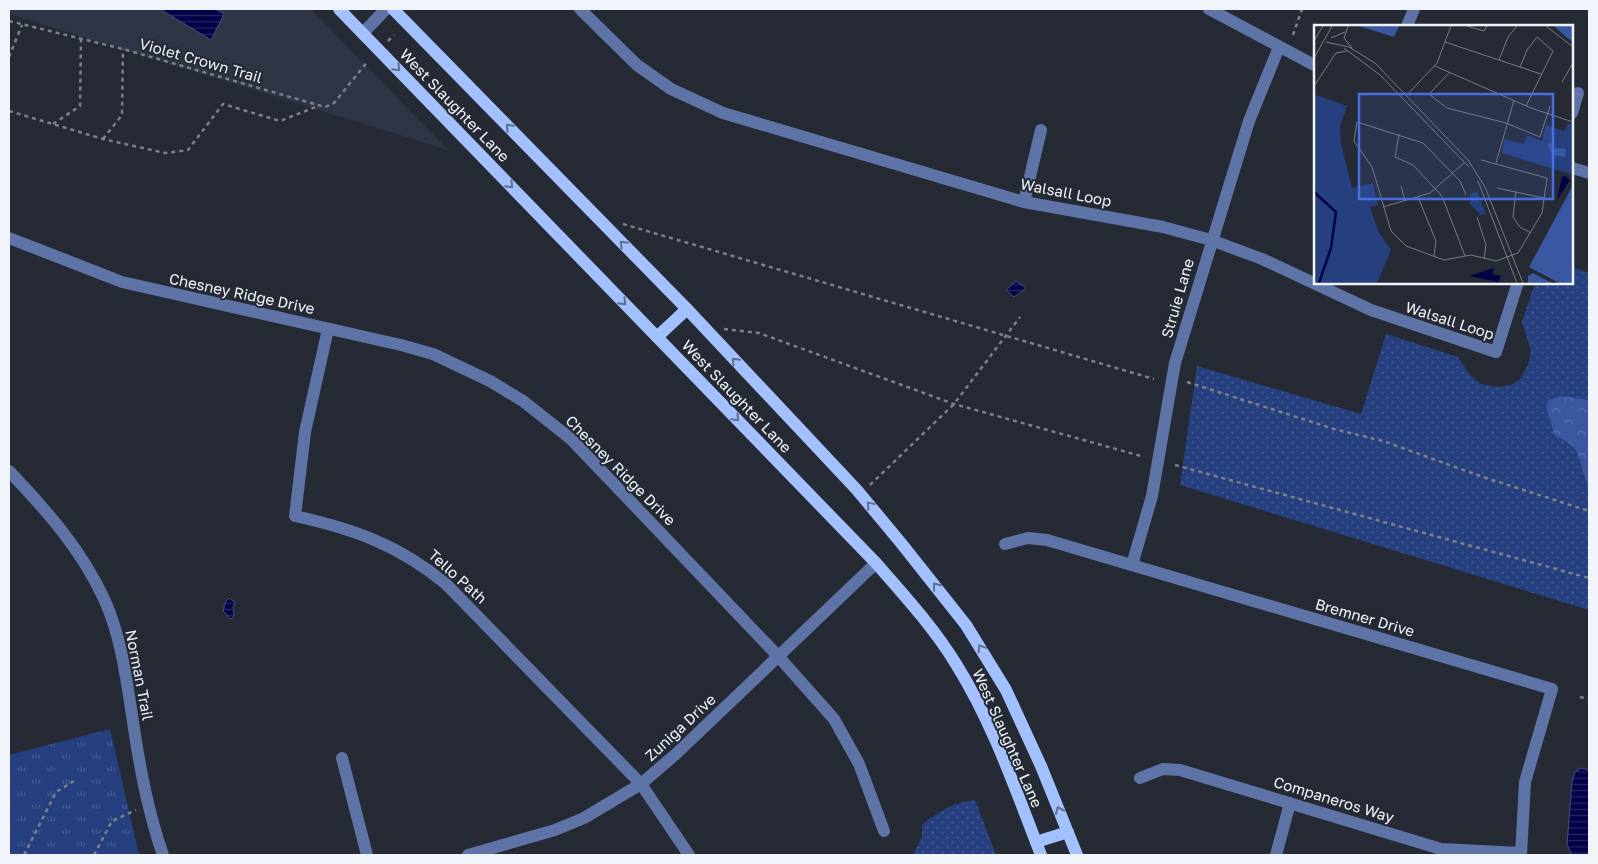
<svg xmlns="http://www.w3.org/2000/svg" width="1598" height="864" viewBox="0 0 1598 864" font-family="'Golos Text',sans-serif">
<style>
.built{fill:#2e3544}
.grass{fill:url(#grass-dots)}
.forest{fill:url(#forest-crowns)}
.park{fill:url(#park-tufts)}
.water{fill:url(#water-rules);stroke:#494a7d}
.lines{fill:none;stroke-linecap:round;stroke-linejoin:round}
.path{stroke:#7c8189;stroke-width:2.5;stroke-dasharray:4 4;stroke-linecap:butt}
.minor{stroke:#5e74a6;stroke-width:12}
.major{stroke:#a4c1ff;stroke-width:12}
.oneway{stroke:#5e6e8f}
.labels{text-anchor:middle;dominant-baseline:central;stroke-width:4;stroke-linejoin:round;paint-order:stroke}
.street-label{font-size:15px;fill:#f1f5fb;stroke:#252a34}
.inset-river{fill:none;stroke:#010147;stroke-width:2.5}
.inset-road{fill:none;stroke:#777b84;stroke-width:1}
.view{fill:#476fdf;fill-opacity:0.15;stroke:#476fdf;stroke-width:2.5}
.inset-edge{fill:none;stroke:#f1f5fb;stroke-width:2.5}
</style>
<defs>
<pattern id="grass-dots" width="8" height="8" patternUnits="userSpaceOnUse" patternTransform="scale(1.25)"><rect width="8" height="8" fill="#26407f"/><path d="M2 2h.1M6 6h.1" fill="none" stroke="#465c92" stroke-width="1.8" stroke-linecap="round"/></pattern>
<pattern id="forest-crowns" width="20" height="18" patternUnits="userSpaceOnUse" patternTransform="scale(1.25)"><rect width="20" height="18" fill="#3958a1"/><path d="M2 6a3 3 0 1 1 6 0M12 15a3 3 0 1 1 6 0" fill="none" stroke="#5671af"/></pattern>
<pattern id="park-tufts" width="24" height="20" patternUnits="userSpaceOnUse" patternTransform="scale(1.25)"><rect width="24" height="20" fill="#26407f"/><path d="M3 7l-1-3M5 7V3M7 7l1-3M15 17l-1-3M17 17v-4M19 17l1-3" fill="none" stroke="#465c92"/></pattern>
<pattern id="water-rules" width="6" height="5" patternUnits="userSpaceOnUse" patternTransform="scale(1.25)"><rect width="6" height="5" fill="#010147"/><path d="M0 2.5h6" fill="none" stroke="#262762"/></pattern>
</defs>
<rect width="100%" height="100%" fill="#252a34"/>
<polygon class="built" points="9,9 311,9 448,150 9,14"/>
<g class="grass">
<polygon points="1572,267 1589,273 1589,400 1585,399 1569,442 1580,455 1584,476 1589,487 1589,610 1180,485 1197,366 1361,414 1386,334 1458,357 1470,375 1481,384 1498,387 1511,385 1520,379 1528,365 1531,351 1522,322 1535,283 1572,282"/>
<path d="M975 800 996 855H913L922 837V825C937 812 954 802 975 800Z"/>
</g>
<path class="forest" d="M1561 396 1589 400V487C1576 461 1586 448 1555 436L1546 407 1549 400Z"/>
<polygon class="park" points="110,729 139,855 9,855 9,755"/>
<g class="water">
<polygon points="160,9 215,9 224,14 211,40"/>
<polygon points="1016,281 1026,288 1014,297 1006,290"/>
<polygon points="229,598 235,602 233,607 234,616 231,619 223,611 226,601"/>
<polygon points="1581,768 1589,770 1589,855 1572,855 1567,845 1572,781 1575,772"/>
</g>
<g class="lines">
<g class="path">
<polyline points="9,21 123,49 325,107 334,103 368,61"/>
<polyline points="1293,35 1302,9"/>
<polyline points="388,41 394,35"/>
<polyline points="9,57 22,25"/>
<polyline points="9,111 103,139 165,153 188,150 223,104 280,121 318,106"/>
<polyline points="53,124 80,106 81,38"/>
<polyline points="103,139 122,115 123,49"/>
<polyline points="623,224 1154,379"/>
<polyline points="724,329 759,333 954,404 1141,456"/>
<polyline points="1187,382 1334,429 1383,441 1483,477 1589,511"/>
<polyline points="1175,465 1589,578"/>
<polyline points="870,485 954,404 1020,317"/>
<polyline points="1580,697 1589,699"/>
<polyline points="24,855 56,792 74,781"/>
<polyline points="94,855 112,821 136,810"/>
</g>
<g class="minor">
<polyline points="580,9 637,65 671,89 723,113 1024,202 1163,227 1211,240 1262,259 1371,310 1496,352 1518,282"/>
<polyline points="1209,9 1316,66"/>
<polyline points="1407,26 1414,9"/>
<polyline points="364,32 386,9"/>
<polyline points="1572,113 1578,93"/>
<polyline points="1572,168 1589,173"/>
<polyline points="1024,202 1041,130"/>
<polyline points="9,238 122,282 401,345 433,354 490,381 523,401 571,439 778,656 834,719 859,764 884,831"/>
<path d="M328 329 305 432 295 516C354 529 399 545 446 584L641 784 689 855"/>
<path d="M9 471C47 511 82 550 105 601 121 637 126 677 132 715 139 763 147 809 163 855"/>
<polyline points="1005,544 1028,538 1047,540 1552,689 1525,782 1521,855"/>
<polyline points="1132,565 1152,496 1175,363 1249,121 1279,47"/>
<polyline points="342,758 367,855"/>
<polyline points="1140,778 1163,769 1180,770 1441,849 1521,853"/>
<polyline points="468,855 555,830 584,818 641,784 677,753 876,563"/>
<polyline points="1276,855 1290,803"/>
</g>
<g class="major">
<path d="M339 9 876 563C904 595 934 628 956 664 993 723 1016 791 1041 855"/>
<polyline points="393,9 687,309 857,490 901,543 966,625 1006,690 1041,766 1077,855"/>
<polyline points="657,337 687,309"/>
<polyline points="1036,842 1068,832"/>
</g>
</g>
<defs><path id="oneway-chevron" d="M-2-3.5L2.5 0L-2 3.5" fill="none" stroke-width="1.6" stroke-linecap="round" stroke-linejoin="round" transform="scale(1.25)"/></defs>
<g class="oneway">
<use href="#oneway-chevron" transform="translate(397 68) rotate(46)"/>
<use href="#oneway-chevron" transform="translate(509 127) rotate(-134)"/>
<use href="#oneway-chevron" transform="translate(510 185) rotate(46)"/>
<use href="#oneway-chevron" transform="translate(623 244) rotate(-134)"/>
<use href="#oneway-chevron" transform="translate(623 302) rotate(46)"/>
<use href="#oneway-chevron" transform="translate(735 361) rotate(-133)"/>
<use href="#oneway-chevron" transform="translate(736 418) rotate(46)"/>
<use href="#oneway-chevron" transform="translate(870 505) rotate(-130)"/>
<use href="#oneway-chevron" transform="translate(936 586) rotate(-128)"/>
<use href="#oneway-chevron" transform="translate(981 648) rotate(-122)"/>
<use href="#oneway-chevron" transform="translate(1059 810) rotate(-112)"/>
</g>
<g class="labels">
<g class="street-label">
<text transform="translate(201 60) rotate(16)">Violet Crown Trail</text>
<text transform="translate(455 105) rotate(46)">West Slaughter Lane</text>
<text transform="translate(1066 192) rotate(11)">Walsall Loop</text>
<text transform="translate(242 293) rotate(12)">Chesney Ridge Drive</text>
<text transform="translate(1177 298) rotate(-74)">Struie Lane</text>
<text transform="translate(1450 320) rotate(18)">Walsall Loop</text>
<text transform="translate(737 396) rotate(46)">West Slaughter Lane</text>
<text transform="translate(621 470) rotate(45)">Chesney Ridge Drive</text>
<text transform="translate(458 576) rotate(42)">Tello Path</text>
<text transform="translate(1365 617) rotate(16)">Bremner Drive</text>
<text transform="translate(140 675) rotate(79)">Norman Trail</text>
<text transform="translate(680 727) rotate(-43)">Zuniga Drive</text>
<text transform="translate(1008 738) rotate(66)">West Slaughter Lane</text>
<text transform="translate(1334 799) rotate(17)">Companeros Way</text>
</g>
</g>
<g transform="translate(1314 25)">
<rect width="259" height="259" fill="#252a34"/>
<path d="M254 98 259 100V147L256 149 188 128 190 114 210 119 213 110 228 116 232 100 250 106ZM163 166 172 189 167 190 155 178 157 169Z" fill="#26407f"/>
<path d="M45 1H85L80 12ZM240 1H259L258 16 252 12ZM239 118 240 123 252 124 251 132 239 130 233 119ZM259 160V258H245L215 242ZM219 248 238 258H214V251Z" fill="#3958a1"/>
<path d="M0 69 33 81 26 102 27 118 38 163 59 158 64 180 56 182 64 206 77 225 63 258H0Z" fill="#26407f"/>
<path d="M251 151 256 155 243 175 248 152ZM180 243 178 249 187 251 184 257 155 251Z" fill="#010147"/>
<path class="inset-river" d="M0 167 22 187 17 223 5 258"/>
<path class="inset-road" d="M34 1 30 13 38 23M153 1 170 6 173 1M232 1 259 22M17 13 31 7M0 16 9 1M12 17 35 22 61 38 154 135 171 162 209 258M131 17 227 49M30 23 66 50 155 142M0 33 18 1M185 35 194 12 203 1M121 41 217 83 259 97M206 42 213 25 223 12 239 26 212 81M135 48 115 69 133 83 192 98 226 112 236 81M248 57 259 38M0 61 22 28 33 26M92 71 123 38 137 1M85 109 81 132 99 140 128 171 151 231M182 138 200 75M164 156 203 258M87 161 91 176M183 163 230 173M202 166 199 192 206 202 217 208M152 170 146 156 109 118 43 97 40 116 58 142 77 206 92 221 130 235 157 230 182 236 204 228 228 188 233 153 167 135M104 172 122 216 120 231M69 182 116 168 151 137M163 192 172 220 170 234"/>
<path class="view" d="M45 69H239V174H45Z"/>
<rect width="259" height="259" class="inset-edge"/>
</g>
<rect width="1598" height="864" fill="none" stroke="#f1f5fb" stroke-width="20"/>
</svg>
